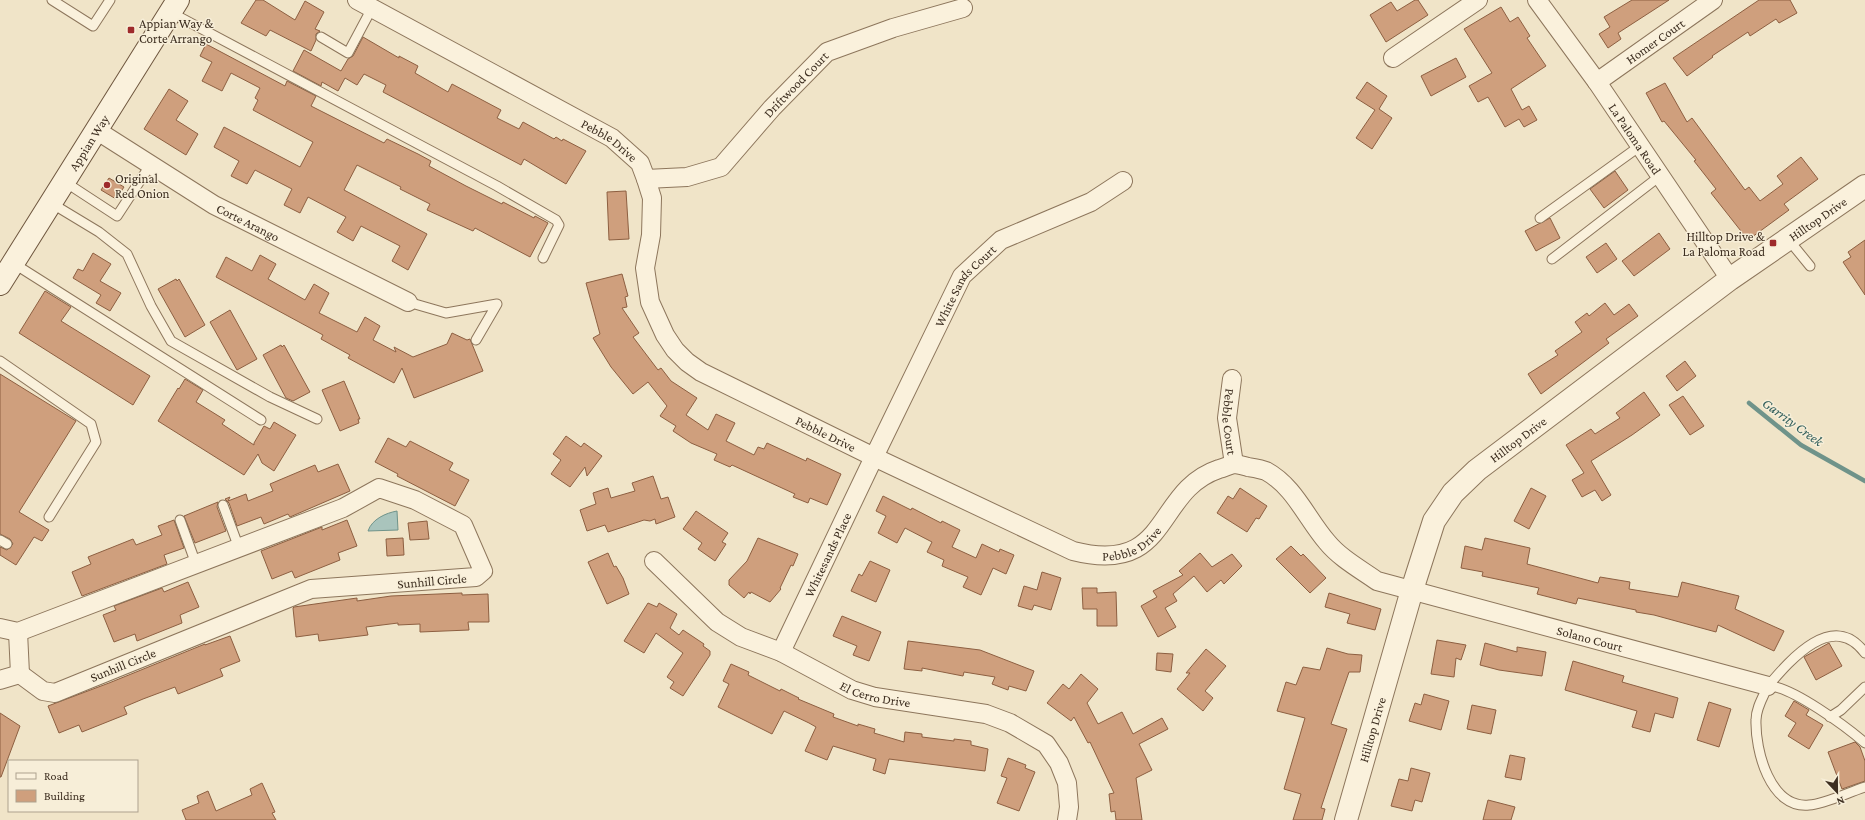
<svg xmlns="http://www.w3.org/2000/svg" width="1865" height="820" viewBox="0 0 1865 820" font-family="'Crimson Pro',serif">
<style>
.water{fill:#a9c4bc;stroke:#6f938a}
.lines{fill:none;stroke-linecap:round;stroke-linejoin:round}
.stream{stroke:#6f938a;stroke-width:4.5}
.building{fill:#cf9f7d;stroke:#8d5f41}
.service-casing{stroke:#8d765c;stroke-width:11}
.minor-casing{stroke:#8d765c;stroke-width:20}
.tertiary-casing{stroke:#8d765c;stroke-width:24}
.secondary-casing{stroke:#6f573f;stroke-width:24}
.service{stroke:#faf1dc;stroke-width:9}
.minor{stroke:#faf1dc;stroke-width:18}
.tertiary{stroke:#faf1dc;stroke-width:22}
.secondary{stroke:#faf1dc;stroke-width:22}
.poi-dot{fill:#9e2a2b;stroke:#f7eed8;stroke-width:1.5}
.labels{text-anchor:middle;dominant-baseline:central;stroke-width:3;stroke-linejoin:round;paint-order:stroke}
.poi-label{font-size:13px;fill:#3d2e20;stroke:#f7eed8;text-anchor:start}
.street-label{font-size:13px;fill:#3d2e20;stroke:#f7eed8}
.water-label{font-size:14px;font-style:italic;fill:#2f5d5a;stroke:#f7eed8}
</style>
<rect width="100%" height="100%" fill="#f0e4c8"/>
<path class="water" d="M397 511 398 530 368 531C372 519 386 513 397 511Z"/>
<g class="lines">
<polyline class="stream" points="1749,403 1801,445 1865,481"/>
</g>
<g class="building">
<polygon points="256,0 263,0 295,20 305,1 324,12 315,29 320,31 316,34 316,40 311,51 270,30 266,36 241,23"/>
<polygon points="1415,0 1418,0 1428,15 1386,42 1370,15 1391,2 1397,11"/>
<polygon points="1632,0 1669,0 1618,33 1621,39 1608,48 1599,34 1610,27 1604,17"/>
<polygon points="1759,0 1790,0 1797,13 1779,23 1776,19 1750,36 1748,32 1712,56 1713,57 1687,76 1673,58"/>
<polygon points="1501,7 1510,22 1518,17 1530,36 1527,38 1546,66 1511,89 1522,110 1529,106 1537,120 1524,127 1519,119 1505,127 1488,97 1478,102 1469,86 1492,73 1464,29"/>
<polygon points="363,37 399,58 399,56 418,66 415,73 448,92 452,84 501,110 497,118 519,129 523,122 554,139 556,137 562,141 563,139 586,151 566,184 524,159 521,165 383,92 386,85 364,74 357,85 345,78 338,91 322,82 321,86 293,71 304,50 341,71 348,59 353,56"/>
<polygon points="206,44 285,86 287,81 316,96 311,106 384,143 387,139 418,154 431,161 429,166 466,186 502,204 503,202 534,218 535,216 548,223 530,257 475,228 473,231 427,210 430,204 400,189 401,187 357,165 344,190 427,234 408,270 392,261 400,246 361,226 353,241 337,232 346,217 308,197 300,213 284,205 292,189 255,170 247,184 231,176 239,161 214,147 224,127 300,167 313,142 253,110 258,100 255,98 260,88 231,73 222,91 202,81 212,62 200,56"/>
<polygon points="1456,58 1466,77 1431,96 1421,76"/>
<polygon points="1367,82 1387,96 1379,109 1392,118 1372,149 1356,138 1375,110 1356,98"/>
<polygon points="1665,83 1687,122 1692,118 1745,190 1749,187 1760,201 1783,184 1777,176 1801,157 1818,179 1784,204 1789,210 1748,240 1711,193 1716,189 1694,161 1696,160 1664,121 1662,122 1646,93"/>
<polygon points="169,89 188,101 176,120 198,134 186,155 144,129"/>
<polygon points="1615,171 1628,190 1604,208 1590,189"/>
<polygon points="109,178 124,187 116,199 101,190"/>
<polygon points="626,191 629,239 609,240 607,192"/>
<polygon points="1550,218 1560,238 1536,251 1525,231"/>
<polygon points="1659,233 1670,249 1634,276 1622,261"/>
<polygon points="1865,240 1865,295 1843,262 1851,257 1848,252"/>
<polygon points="1606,243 1617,259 1597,273 1586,257"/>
<polygon points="93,253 111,264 100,281 121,293 110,311 96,303 101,295 73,278 78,269 83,271"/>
<polygon points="260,255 276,264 268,279 305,300 314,284 329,293 319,313 357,332 365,317 380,326 373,340 396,352 394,347 413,357 447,344 452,333 467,340 470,339 483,371 414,398 402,368 394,383 348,358 350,355 321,339 323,335 216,277 226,257 252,271"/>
<polygon points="622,274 628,296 625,297 627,307 622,308 639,333 633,337 658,370 661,368 671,381 697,398 686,415 708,430 716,414 735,423 726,441 754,455 758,447 764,449 767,443 806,461 807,458 841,474 827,505 810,498 808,503 793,497 795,494 732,465 730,467 714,460 717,454 691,443 673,431 676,426 660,416 667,406 648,382 633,394 611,367 593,338 600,334 586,283"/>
<polygon points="176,279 177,281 179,279 205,325 185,337 158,289"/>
<polygon points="45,291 71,307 61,321 150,376 133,405 19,333"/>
<polygon points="1605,303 1614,315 1629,304 1638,316 1606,339 1609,343 1541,394 1528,374 1558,355 1555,351 1582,332 1575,322 1587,313 1589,316"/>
<polygon points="230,310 257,359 237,370 210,322"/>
<polygon points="281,345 282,347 284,345 310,392 293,401 286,398 263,355"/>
<polygon points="1685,361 1696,376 1677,391 1666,376"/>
<polygon points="0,374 76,421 19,512 49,530 42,541 34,537 16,565 0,555 0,547 7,550 13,544 10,539 0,534"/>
<polygon points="185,379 203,390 196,402 225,420 222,424 254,445 254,443 264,426 270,429 274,422 296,435 274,471 262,463 258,454 244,475 158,421 178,388 179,389"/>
<polygon points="344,381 360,419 358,419 359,423 340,431 322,390"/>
<polygon points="1644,392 1660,415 1632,435 1591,461 1611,495 1602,501 1595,490 1582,497 1572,480 1584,473 1566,445 1591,429 1595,434 1620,418 1616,413"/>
<polygon points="1683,396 1704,426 1690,435 1669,405"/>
<polygon points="566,436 581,447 584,443 602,456 587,476 585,467 570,487 551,474 561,460 553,454"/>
<polygon points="388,438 406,447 410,441 453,463 449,470 469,480 455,506 397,476 398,474 375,462"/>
<polygon points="338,464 350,491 290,517 288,514 264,524 261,517 237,526 229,503 225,499 230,497 228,501 246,494 248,501 273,491 270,484 315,465 318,472"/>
<polygon points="653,476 661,499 668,497 675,517 656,524 655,519 650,521 644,520 608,532 605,525 587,531 580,510 596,504 593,493 608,488 611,498 635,491 632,483"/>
<polygon points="1240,488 1267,506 1259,519 1256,518 1247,532 1217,513 1228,496 1233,499"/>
<polygon points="1531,488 1546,496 1529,529 1514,521"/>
<polygon points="883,496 911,510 912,508 941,523 942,521 960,530 952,547 976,558 982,544 999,552 1000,549 1014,555 1006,574 993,568 981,595 963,587 968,577 942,566 944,560 927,552 932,542 905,528 897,543 878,533 886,516 876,511"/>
<polygon points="218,502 217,507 226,531 195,543 184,516"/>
<polygon points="696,511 728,533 722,542 726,544 715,561 698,549 702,543 683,529"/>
<polygon points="174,520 184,548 164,555 167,564 82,596 72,572 91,564 88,557 133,539 136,545 162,535 158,526"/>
<polygon points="347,520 357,546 338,553 340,560 295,578 292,571 272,579 261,551 322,527 322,530"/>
<polygon points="427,521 429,539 410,540 408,523"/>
<polygon points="403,538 404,555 387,556 386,539"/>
<polygon points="758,538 798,554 793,566 791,565 780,588 781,589 770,602 751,592 750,594 749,592 744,598 729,585 729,580 747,561"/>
<polygon points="1485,538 1530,548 1527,564 1598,583 1600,577 1630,582 1629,589 1678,597 1682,582 1739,596 1735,609 1784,631 1774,651 1718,625 1716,632 1654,615 1636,612 1636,610 1578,598 1576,604 1537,594 1539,588 1482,576 1483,572 1461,568 1465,546 1482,550"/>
<polygon points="1291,546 1301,556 1303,554 1326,578 1310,593 1276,559"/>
<polygon points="608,553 614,567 616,566 623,578 629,594 607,604 588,562"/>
<polygon points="1200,553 1212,567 1232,554 1242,566 1224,584 1221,580 1207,592 1194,576 1173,594 1177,601 1165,608 1176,627 1158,637 1141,606 1157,597 1153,591 1183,575 1179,571"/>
<polygon points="870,561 890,570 876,602 851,591 859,574 862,576"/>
<polygon points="1042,572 1061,578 1051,610 1034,605 1032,610 1018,606 1024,586 1037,590"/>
<polygon points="188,582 199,607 180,615 182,623 137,641 135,634 114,642 103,615 116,610 114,606 162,588 164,592"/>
<polygon points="1082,588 1097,588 1097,593 1116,592 1117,626 1097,626 1097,609 1083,609"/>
<polygon points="462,593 462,595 488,594 489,622 468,622 469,630 420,632 420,624 398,625 398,623 366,627 368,635 319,641 318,634 296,637 293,608 294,607 357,598 357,601 391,596"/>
<polygon points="1329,593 1381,609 1375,630 1347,623 1350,614 1325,607"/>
<polygon points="648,603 657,607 659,603 677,614 670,628 679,635 683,630 704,644 703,646 710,651 710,655 683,696 670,688 674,682 667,677 683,653 656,633 644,653 624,641"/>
<polygon points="842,616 881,632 869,661 853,655 857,646 833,636"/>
<polygon points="230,636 240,661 220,669 223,676 178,694 175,687 143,699 124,707 127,714 82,732 79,725 59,733 48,706 109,683 205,644 205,645"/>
<polygon points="1437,640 1466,645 1461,660 1456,658 1454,677 1431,674"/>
<polygon points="908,641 980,650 1034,671 1026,691 1009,686 1008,690 992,684 995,677 964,672 963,676 922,668 922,671 904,669"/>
<polygon points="1485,643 1517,652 1517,647 1546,652 1542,676 1499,670 1480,665"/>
<polygon points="1829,643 1842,666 1816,680 1804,657"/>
<polygon points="1327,648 1348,654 1362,655 1360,672 1349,672 1331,724 1347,729 1321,808 1325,809 1322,820 1293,820 1301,794 1284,789 1305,718 1277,711 1286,682 1296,685 1303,667 1320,670"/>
<polygon points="1206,649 1226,666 1205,691 1213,698 1203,711 1177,689 1190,673 1186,673"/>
<polygon points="1157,653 1173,654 1171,672 1156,670"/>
<polygon points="1573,661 1624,676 1622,682 1678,698 1673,718 1655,713 1650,732 1632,727 1637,711 1565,690"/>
<polygon points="731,664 749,672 748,675 780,691 781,689 799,698 798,699 834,714 833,717 858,726 858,724 875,729 874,733 904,742 905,732 922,734 922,737 954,741 954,739 971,741 971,745 988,749 985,771 889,759 885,774 873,770 876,759 833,746 827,760 805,751 816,727 809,723 784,711 772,734 718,707 729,684 723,681"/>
<polygon points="1081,674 1098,689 1087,703 1098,724 1122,712 1133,734 1162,718 1168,729 1139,744 1152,770 1136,778 1142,820 1116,820 1115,811 1111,812 1109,794 1114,793 1090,742 1088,743 1074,717 1071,721 1047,703 1063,684 1069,689"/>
<polygon points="1424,694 1449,701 1441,730 1409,721 1415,703 1421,705"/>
<polygon points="1794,701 1809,710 1806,715 1823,725 1809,749 1788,736 1796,723 1785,716"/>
<polygon points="1709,702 1731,709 1719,747 1697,740"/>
<polygon points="1472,705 1496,710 1491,734 1467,729"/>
<polygon points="0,713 20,726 1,777 0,777"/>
<polygon points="1855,742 1860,747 1865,761 1865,781 1842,789 1828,752"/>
<polygon points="1510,755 1525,758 1521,780 1505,777"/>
<polygon points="1008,758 1026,765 1025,768 1035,772 1019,811 997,803 1007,778 1001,776"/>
<polygon points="1411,768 1430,773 1422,802 1415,800 1412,811 1391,806 1399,779 1408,781"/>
<polygon points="262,783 275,812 272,813 276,820 186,820 182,810 199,803 197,796 208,791 216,811 252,795 250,789"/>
<polygon points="1488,800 1515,807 1511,820 1483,820"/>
</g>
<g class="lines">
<g class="service-casing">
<g id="service">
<polyline points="52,0 93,26 110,0"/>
<polyline points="170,12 497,186 556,220 559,225 543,258"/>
<polyline points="321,37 348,53 372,8"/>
<polyline points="65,182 117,216 151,164"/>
<polyline points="51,203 99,232 127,254 151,306 171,341 270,397 317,419"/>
<polyline points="1540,218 1640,146"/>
<polyline points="1788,239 1810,266"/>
<polyline points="1552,259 1660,176"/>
<polyline points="13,263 261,420"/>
<polyline points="408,302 446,313 497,304 476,340"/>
<polyline points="0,361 91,424 96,442 49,517"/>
<polyline points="223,505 239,548"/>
<polyline points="180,520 196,564"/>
<polyline points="0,540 7,544"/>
<path d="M1865 653C1833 610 1791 659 1768 686 1790 685 1848 728 1865 743"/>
<path d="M1768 686C1763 697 1756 708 1756 720 1755 750 1770 809 1809 805 1825 804 1849 792 1865 787"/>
<polyline points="1830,717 1841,710 1865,687"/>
</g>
</g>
<g class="minor-casing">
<g id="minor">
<path id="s1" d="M357 0 612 138 640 163 646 179 652 198 651 235 645 268 650 302 665 335 675 350 687 362 701 372 874 457 1073 551C1172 576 1153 491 1219 469 1224 468 1229 465 1234 464 1238 464 1244 466 1248 467 1254 468 1261 469 1266 471 1294 486 1307 519 1327 542 1340 558 1360 569 1377 581L1768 686"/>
<path id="s2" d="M1537 0 1597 82 1730 279"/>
<polyline points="1393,58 1478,0"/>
<path id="s3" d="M1597 82 1713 0"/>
<path id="s4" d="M96 130 214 205 408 302"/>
<path id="s5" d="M646 179 687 177 721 167 772 108 827 52 893 28 963 8"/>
<path id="s6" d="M1232 379 1227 418 1234 464"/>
<path id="s7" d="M654 561 717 622 741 637 781 652 852 690 875 697 986 714 1010 723 1046 744 1059 763 1067 783 1069 807 1067 820"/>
<polyline points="0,628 18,632 343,508 379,488 415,500 463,525 483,571 476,577 311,589 55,693 43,691 20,674"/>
<polyline points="18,632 20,674"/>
<path id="s8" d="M781 652 874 457 962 276 1001 240 1091 202 1123 181"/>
<polyline points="0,680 20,674"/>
</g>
</g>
<g class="tertiary-casing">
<g id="tertiary">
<path id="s9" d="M1346 820 1412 590 1434 521 1453 493 1477 470 1730 279 1865 186"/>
</g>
</g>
<g class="secondary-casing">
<g id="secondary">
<path id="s10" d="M0 284 178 0"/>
</g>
</g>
<use href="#service" class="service"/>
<use href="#minor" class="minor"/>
<use href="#tertiary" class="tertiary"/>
<use href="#secondary" class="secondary"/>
</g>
<g class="poi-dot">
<rect x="127" y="26" width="8" height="8" rx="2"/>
<circle cx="107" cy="185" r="4"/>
<rect x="1769" y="239" width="8" height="8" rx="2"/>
</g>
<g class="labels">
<g class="poi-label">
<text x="139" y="23">Appian Way &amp;<tspan x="139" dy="15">Corte Arrango</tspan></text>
<text x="115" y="178">Original<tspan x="115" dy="15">Red Onion</tspan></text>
<text x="1765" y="236" text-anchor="end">Hilltop Drive &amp;<tspan x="1765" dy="15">La Paloma Road</tspan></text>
</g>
<g class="street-label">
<text stroke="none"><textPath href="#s3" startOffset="71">Homer Court</textPath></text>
<text stroke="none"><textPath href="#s5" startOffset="188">Driftwood Court</textPath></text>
<text stroke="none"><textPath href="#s2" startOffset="170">La Paloma Road</textPath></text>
<text stroke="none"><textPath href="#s1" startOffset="289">Pebble Drive</textPath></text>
<text stroke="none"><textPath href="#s10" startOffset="167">Appian Way</textPath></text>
<text stroke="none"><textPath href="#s9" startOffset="802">Hilltop Drive</textPath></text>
<text stroke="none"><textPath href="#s4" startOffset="178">Corte Arango</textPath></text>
<text stroke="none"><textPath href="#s8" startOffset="411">White Sands Court</textPath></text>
<text stroke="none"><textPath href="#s6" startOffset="43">Pebble Court</textPath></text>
<text stroke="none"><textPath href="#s1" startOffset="697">Pebble Drive</textPath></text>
<text stroke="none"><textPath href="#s9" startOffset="430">Hilltop Drive</textPath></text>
<text stroke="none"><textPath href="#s1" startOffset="1033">Pebble Drive</textPath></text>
<text stroke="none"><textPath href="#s8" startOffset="108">Whitesands Place</textPath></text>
<text transform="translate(432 581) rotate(-5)">Sunhill Circle</text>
<text stroke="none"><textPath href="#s1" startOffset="1579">Solano Court</textPath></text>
<text transform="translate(123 665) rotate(-22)">Sunhill Circle</text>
<text stroke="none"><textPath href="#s7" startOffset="263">El Cerro Drive</textPath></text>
<text stroke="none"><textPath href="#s9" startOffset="94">Hilltop Drive</textPath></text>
</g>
<g class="water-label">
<text transform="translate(1793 422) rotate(36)">Garrity Creek</text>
</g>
</g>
<rect x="8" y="760" width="130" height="52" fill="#f7eed8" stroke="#ada18e"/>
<rect x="16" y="773" width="20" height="6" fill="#faf1dc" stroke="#ada18e"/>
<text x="44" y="780" font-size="12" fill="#3d2e20">Road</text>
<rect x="16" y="790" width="20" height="12" fill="#cf9f7d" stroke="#ada18e"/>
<text x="44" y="800" font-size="12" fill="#3d2e20">Building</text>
<g transform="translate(1837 792) rotate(158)" stroke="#f7eed8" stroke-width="3" paint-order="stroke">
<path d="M0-3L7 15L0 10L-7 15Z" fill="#3d2e20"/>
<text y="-6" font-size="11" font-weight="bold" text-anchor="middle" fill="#3d2e20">N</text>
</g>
</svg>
